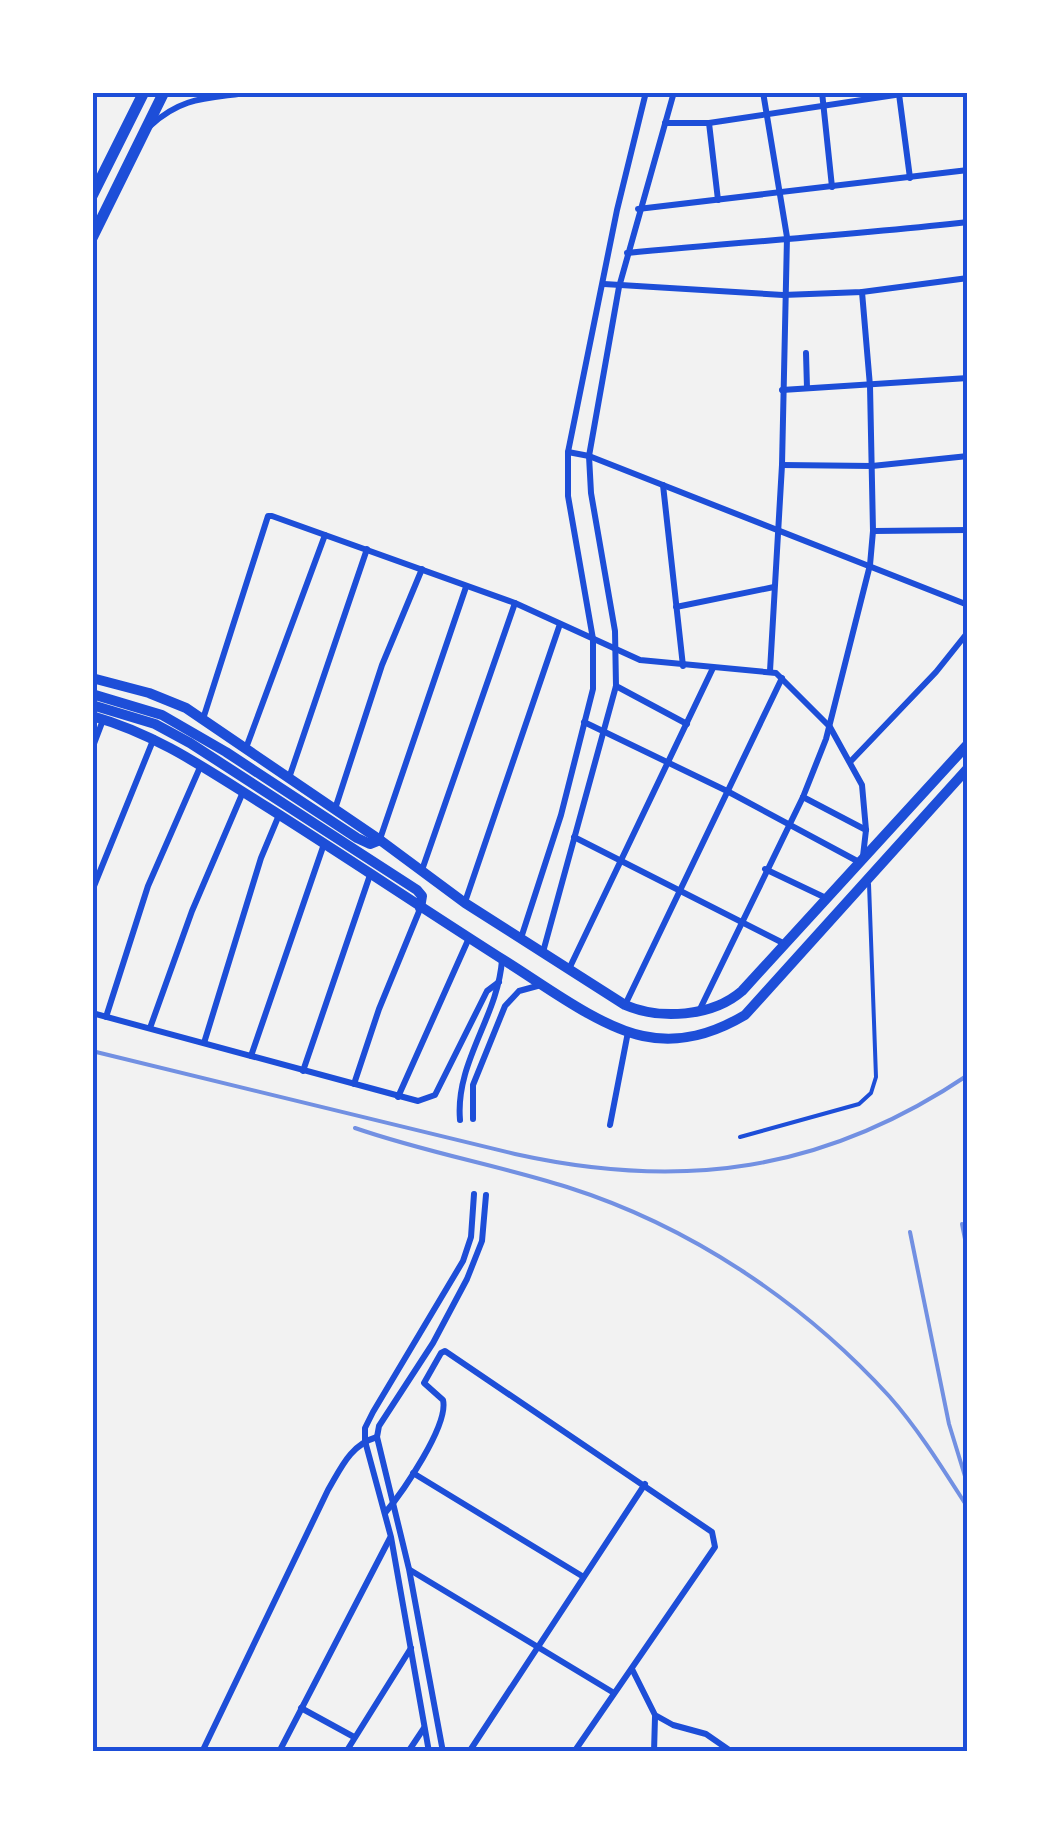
<svg xmlns="http://www.w3.org/2000/svg" width="1060" height="1844" viewBox="0 0 1060 1844" font-family="'Golos Text',sans-serif">
<style>
.lines{fill:none;stroke-linecap:round;stroke-linejoin:round}
.service{stroke:#1d4ed8;stroke-width:4}
.minor{stroke:#1d4ed8;stroke-width:6}
.secondary{stroke:#1d4ed8;stroke-width:10}
.trunk{stroke:#1d4ed8;stroke-width:11}
.rail{stroke:#7290e2;stroke-width:4}
.neatline{fill:none;stroke:#1d4ed8;stroke-width:4}
</style>
<rect width="100%" height="100%" fill="#f2f2f2"/>
<g class="lines">
<polyline class="service" points="740,1137 859,1104 871,1093 876,1077 869,884"/>
<g class="minor">
<polyline points="763,92 787,237 782,465 770,671"/>
<polyline points="822,92 832,187"/>
<polyline points="899,94 910,178"/>
<polyline points="665,123 709,123 915,92"/>
<polyline points="709,123 718,200"/>
<path d="M150 126C184 95 209 99 252 92"/>
<polyline points="638,209 968,170"/>
<path d="M627 253C740 242 854 235 968 222"/>
<polyline points="604,284 783,295 862,292 968,278"/>
<polyline points="806,353 807,388"/>
<polyline points="782,390 968,378"/>
<polyline points="568,452 589,456 968,605"/>
<polyline points="782,465 872,466 968,456"/>
<polyline points="663,485 683,666"/>
<polyline points="874,531 968,530"/>
<polyline points="676,607 774,587"/>
<polyline points="616,686 687,724"/>
<polyline points="203,719 268,516 272,516 515,603 640,660 776,673 830,727 862,785 866,830 863,856"/>
<polyline points="584,722 727,791 859,862"/>
<polyline points="246,748 325,535"/>
<polyline points="92,749 103,720"/>
<polyline points="851,761 936,672 968,632"/>
<polyline points="289,778 367,549"/>
<polyline points="803,797 866,830"/>
<polyline points="335,809 382,665 422,569"/>
<polyline points="574,837 785,944"/>
<polyline points="380,839 466,587"/>
<polyline points="765,869 826,898"/>
<polyline points="422,870 515,603"/>
<polyline points="92,891 154,738"/>
<polyline points="465,902 560,624"/>
<polyline points="521,938 561,815 593,689 593,639 568,496 568,452 617,210 646,92"/>
<polyline points="543,952 616,686 615,631 591,493 589,456 619,287 674,92"/>
<polyline points="569,969 713,668"/>
<polyline points="625,1005 782,678"/>
<polyline points="700,1009 803,797 826,739 870,565 873,531 870,386 862,292"/>
<polyline points="92,1013 418,1101 435,1095 487,991 499,982"/>
<polyline points="106,1017 148,886 201,765"/>
<polyline points="150,1028 192,911 243,792"/>
<polyline points="204,1043 261,858 279,815"/>
<polyline points="251,1056 324,844"/>
<polyline points="303,1071 370,875"/>
<polyline points="354,1084 379,1009 420,909"/>
<polyline points="398,1097 469,938"/>
<polyline points="473,1119 473,1085 505,1006 519,991 541,985"/>
<path d="M460 1120C455 1062 498 1017 502 960"/>
<polyline points="610,1125 628,1032"/>
<polyline points="377,1437 409,1569 443,1752"/>
<polyline points="377,1437 379,1426 433,1343 467,1279 482,1241 486,1195"/>
<polyline points="413,1473 582,1576"/>
<path d="M385 1513C402 1493 449 1425 443 1400L424 1383 441 1353 445 1351 712 1532 715 1547 574 1752"/>
<polyline points="410,1570 614,1693"/>
<polyline points="632,1669 655,1715 673,1725 706,1734 732,1752"/>
<polyline points="301,1708 354,1737"/>
<path d="M202 1752 328 1490C341 1468 350 1445 377 1437"/>
<polyline points="279,1752 390,1538"/>
<polyline points="346,1752 411,1648"/>
<polyline points="408,1752 424,1728"/>
<polyline points="429,1752 391,1537 365,1441 365,1428 373,1412 463,1261 471,1237 474,1194"/>
<polyline points="469,1752 645,1484"/>
<polyline points="654,1752 655,1717"/>
</g>
<g class="secondary">
<path d="M92 678 149 693 186 708 380 840 465 903 625 1005C660 1020 712 1017 742 991L968 744"/>
<polyline points="92,694 162,715 226,752 357,838 370,844 380,840"/>
<polyline points="92,705 155,724 190,743 417,890 422,896 420,908"/>
<path d="M92 716C159 735 209 771 267 807 348 858 428 912 510 964 548 988 600 1027 643 1036 680 1044 713 1034 745 1015L968 768"/>
</g>
<g class="trunk">
<polyline points="92,196 144,92"/>
<polyline points="92,238 164,92"/>
</g>
<g class="rail">
<path d="M92 1051 515 1154C682 1191 824 1172 968 1075"/>
<path d="M355 1128C424 1152 497 1165 567 1187 690 1226 802 1301 889 1396 919 1430 943 1469 968 1508"/>
<polyline points="962,1224 968,1254"/>
<polyline points="910,1232 949,1424 968,1486"/>
</g>
</g>
<rect width="1060" height="1844" fill="none" stroke="#ffffff" stroke-width="190"/>
<rect x="95" y="95" width="870" height="1654" class="neatline"/>
</svg>
